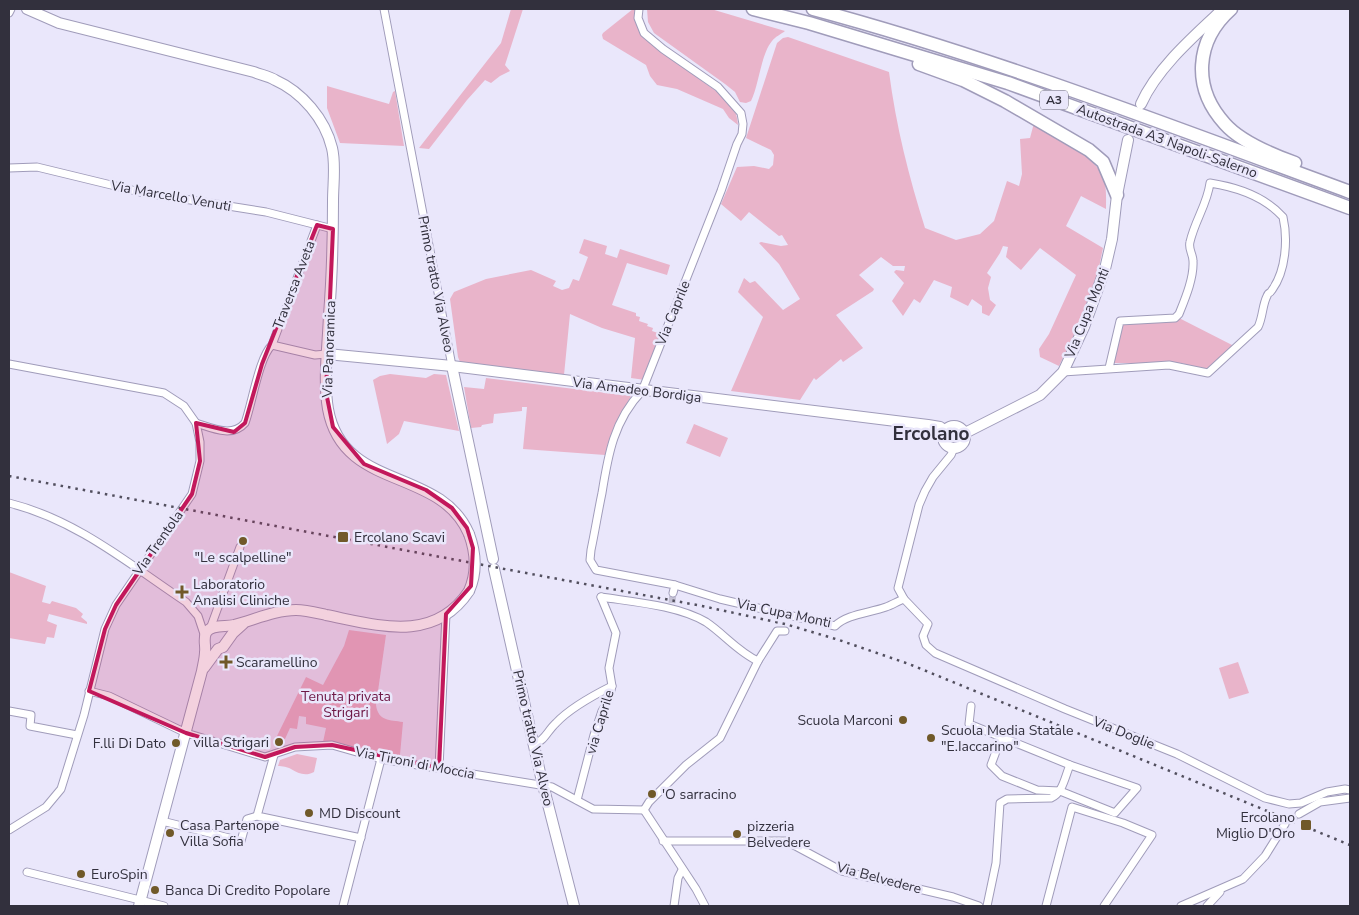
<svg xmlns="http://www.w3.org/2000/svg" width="1359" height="915" viewBox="0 0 1359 915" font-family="'Nunito Sans',sans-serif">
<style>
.green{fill:#e9b4ca}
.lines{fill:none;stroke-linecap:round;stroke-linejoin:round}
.street-tunnel{stroke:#c5c2d5;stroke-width:7;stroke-dasharray:7 3.5;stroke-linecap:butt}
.street-casing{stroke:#a09cba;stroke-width:9}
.secondary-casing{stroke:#a09cba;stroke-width:12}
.highway-casing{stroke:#a09cba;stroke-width:15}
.street{stroke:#fff;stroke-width:7}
.secondary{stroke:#fff;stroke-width:10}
.highway{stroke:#fff;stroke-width:12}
.rail{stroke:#524f5e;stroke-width:2.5;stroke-dasharray:2.5 5;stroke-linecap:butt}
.secondary-bridge-casing{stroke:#a09cba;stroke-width:12;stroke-linecap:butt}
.secondary-bridge{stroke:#fff;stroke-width:10}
.marked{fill:#c2185b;fill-opacity:0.2;stroke:#c2185b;stroke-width:4;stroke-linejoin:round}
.poi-dot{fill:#705929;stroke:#eae7fb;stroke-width:2}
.labels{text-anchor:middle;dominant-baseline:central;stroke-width:5;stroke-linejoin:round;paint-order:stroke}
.shield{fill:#eae7fb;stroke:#696776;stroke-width:1}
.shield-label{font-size:12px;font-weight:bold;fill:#32303d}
.street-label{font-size:14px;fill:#32303d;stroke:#eae7fb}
.poi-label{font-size:14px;fill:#32303d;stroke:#eae7fb;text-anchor:start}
.park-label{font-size:14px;fill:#6e1846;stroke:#eae7fb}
.district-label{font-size:19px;font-weight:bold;fill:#32303d;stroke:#eae7fb}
</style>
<rect width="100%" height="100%" fill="#eae7fb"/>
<g class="green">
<polygon points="511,9 523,9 505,65 510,71 500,76 491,83 485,80 467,100 429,149 419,148 501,43"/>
<path d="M633 9H635C638 24 643 35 653 46L723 96C733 105 737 112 738 125L729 118 723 109 677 89 657 85 650 76 646 65 603 39 602 35 603 33Z"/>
<path d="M647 9H711L785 31C781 34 775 37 772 41 761 54 759 85 751 101L746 103 740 102 735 92 725 84 654 33 648 22Z"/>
<path d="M788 37 889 72C896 126 909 177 925 228L956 240 980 234 994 221 1007 181 1019 186 1022 174 1020 139 1030 138 1034 123C1052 134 1092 155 1102 174 1107 185 1106 197 1106 209L1081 196 1066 226 1103 248 1093 296 1059 366 1040 357 1039 349 1049 334 1076 275 1040 248 1021 270 1006 257 1008 247 1003 246 1000 253 987 273 991 277 988 288 990 300 996 305 989 316 982 313V306L972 299 968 306 950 297 952 287 934 280 920 303 914 299 903 316 892 301 904 283 894 272 896 270 904 271 905 266H893L881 257 859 275 874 289 873 291 836 315 863 348 843 362 841 359 816 380 814 378 800 400 731 391 763 317 738 292 744 278 750 283 755 281 783 310 800 299 779 264 759 243 761 242 781 246 788 245 782 235 779 236 749 212 741 221 721 204 737 167 754 166 769 169 773 165 774 155 771 150 746 138 777 43 783 38Z"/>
<polygon points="327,86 389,104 393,92 395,91 404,146 340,143 327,108"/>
<polygon points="584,239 607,246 605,254 617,258 620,249 670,265 667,275 627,263 612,305 636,313 636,316 640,317 639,321 648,324 647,326 653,328 652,331 661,334 645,380 631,378 635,338 602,328 570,314 564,375 460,362 458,357 450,299 454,292 486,279 531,270 556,281 553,286 562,290 569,288 573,279 579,281 588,257 579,253"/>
<polygon points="1179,318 1234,346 1208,369 1201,370 1182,363 1113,363 1123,324"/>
<polygon points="390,374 426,378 434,374 446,375 459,431 404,421 399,434 387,444 373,380 380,376"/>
<polygon points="486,378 631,396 619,418 605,455 523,449 527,407 522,407 522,411 494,414 493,423 482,425 481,427 471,428 464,387 484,389"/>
<polygon points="694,424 728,438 720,457 686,443"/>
<polygon points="9,572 46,586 42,602 50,604 52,601 76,608 83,614 81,617 87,622 87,624 49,614 47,621 57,625 54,638 47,637 45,644 9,638"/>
<path d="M349 630 386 635 376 705C378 721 390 720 403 722L400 755 323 742 326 728 306 724V717L299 716 297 729 290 728 285 739 277 736 306 677 323 685 344 646Z"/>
<polygon points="1238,662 1249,693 1229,699 1219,668"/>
<path d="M297 754 317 758 314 772C305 777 298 773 291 769 288 767 282 766 278 766L280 760Z"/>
</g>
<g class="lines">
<g class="street-tunnel">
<polyline points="672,603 673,593"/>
<polyline points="1285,824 1299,814"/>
</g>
<g class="street-casing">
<g id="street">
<polyline points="384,9 452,366"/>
<path d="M639 9 638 18 644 33 663 49 718 87 741 113 743 124 742 134 737 144 721 191 642 391C614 420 608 455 602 493 598 512 595 531 591 550L590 560 596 570 675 585 673 593"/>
<polyline points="9,13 11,9"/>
<polyline points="9,168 37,167 140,192 266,212 333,229"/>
<polyline points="272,345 315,355 327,354"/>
<polyline points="9,364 164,393 184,406 196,423 200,442 200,461 192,494 116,605 105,629 84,715 61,789 46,807 9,830"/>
<path d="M1063 372 1169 365 1208 373 1258 327C1263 317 1262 306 1267 296 1269 291 1269 295 1272 290 1286 271 1288 239 1283 217 1265 197 1236 187 1210 183 1207 205 1195 220 1190 242 1188 249 1193 254 1193 261 1194 278 1185 299 1179 314L1175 318 1120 321 1109 368"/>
<path d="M196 423C212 428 232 438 245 423 252 404 259 357 272 345L317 225"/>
<polyline points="954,448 951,455 933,477 925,491 919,505 898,588 904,599 928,624 923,636 926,645 935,653 1065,709 1177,754 1265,798 1289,804 1301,803 1327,792 1345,789 1350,790"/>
<path d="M9 503C77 520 129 564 186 602L198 616 205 637"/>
<path d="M675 585 720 599 835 626C847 614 870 613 886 607 892 605 898 601 904 599"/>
<path d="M601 597C633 602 677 605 706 622 724 634 738 652 758 661"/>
<polyline points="210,629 240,547"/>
<polyline points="89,691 109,696 186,733 265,757 295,747 332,745 381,759 552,787 593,809 644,810"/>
<polyline points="971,706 969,724 1070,765 1137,788 1115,813 1060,791 1037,790 1002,776 991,765 1001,738"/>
<polyline points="9,711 31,715 30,726 77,735"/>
<path d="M534 744C544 742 548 730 556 723 570 708 594 695 612 686"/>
<polyline points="274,755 257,816 361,838"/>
<polyline points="439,768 446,614"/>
<polyline points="577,800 594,735 602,711 609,699 612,686 609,668 616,633 601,597"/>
<polyline points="644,810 649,802 686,765 720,738 758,661 777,631 785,631"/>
<polyline points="644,810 696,889 705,906"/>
<polyline points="1299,814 1320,802 1350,798"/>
<polyline points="162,821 241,841 247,819 257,816"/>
<polyline points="663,841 786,841 842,871 953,897 979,906"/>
<polyline points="27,872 164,906"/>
<polyline points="343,906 381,759"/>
<polyline points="674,906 678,878 682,870"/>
<path d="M987 906 996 863 1000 803 1007 799 1051 798C1063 793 1065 776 1070 765"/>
<polyline points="1046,906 1072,807 1123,823 1152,835 1104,906"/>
<polyline points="1181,906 1243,879 1265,856 1285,824"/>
<polyline points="1207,906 1220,892"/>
</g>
</g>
<g class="secondary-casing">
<g id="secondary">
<path d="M27 9 59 23 254 72C261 75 269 76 275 80 302 92 325 119 332 148 336 164 333 184 333 201 333 239 332 277 329 315 328 344 323 380 328 409 343 492 440 466 469 534"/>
<path d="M1141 104C1157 68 1194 36 1223 9"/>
<polyline points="327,354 452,366 928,425 940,427 945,431"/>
<polyline points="452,366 493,559"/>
<circle cx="954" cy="437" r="11"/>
<polyline points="965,433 1040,395 1063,372 1084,327 1105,269 1112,239 1117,195 1128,140"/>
<polyline points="494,569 541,777 574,906"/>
<polyline points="204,668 218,649 223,647 233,633 243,624"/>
<path d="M139 906 202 671C203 665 205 658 205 652 206 646 203 639 206 633 210 624 225 627 234 625 254 620 275 610 296 610 306 610 317 613 326 615 377 625 434 644 469 591"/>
</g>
</g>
<g class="highway-casing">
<g id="highway">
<polyline points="753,9 809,23 1008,83 1350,208"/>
<path d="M813 9C996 58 1173 127 1350 192"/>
<path d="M1231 9C1195 41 1192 88 1225 124 1240 141 1273 155 1295 163"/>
<polyline points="919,64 963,80 1005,101 1089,150 1103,162 1117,195"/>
</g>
</g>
<use href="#street" class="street"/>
<use href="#secondary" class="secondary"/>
<use href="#highway" class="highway"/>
<polyline class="rail" points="9,476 702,606 785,624 839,640 909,664 1350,845"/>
<g class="secondary-bridge-casing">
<path id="secondary-bridge" d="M469 591C477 573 476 553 469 534"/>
</g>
<use href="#secondary-bridge" class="secondary-bridge"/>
</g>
<path class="marked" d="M317 225 333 229 326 392 333 427 364 464 426 490 452 508 467 528 473 548 471 586 446 614 439 768 332 745 295 747 265 757 186 733 89 691 105 629 116 605 192 494 200 461 196 423 234 432 245 423 262 364Z"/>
<g class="poi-dot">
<rect x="337" y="531" width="12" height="12" rx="2.5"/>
<circle cx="243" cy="541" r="5"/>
<path d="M179.5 584.5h5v5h5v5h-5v5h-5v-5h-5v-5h5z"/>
<path d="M223.5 654.5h5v5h5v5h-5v5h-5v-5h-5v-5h5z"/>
<circle cx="903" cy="720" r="5"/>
<circle cx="931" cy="738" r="5"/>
<circle cx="279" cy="742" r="5"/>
<circle cx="176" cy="743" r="5"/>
<circle cx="652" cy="794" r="5"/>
<circle cx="309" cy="813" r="5"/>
<rect x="1300" y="819" width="12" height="12" rx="2.5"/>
<circle cx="170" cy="833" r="5"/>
<circle cx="737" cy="834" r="5"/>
<circle cx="81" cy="874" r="5"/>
<circle cx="155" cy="890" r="5"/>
</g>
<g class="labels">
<rect class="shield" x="1040" y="90.5" width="28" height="19" rx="4"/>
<g class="shield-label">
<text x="1054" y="100">A3</text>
</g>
<g class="street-label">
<text transform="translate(1167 141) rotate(20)">Autostrada A3 Napoli-Salerno</text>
<text transform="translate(171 196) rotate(10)">Via Marcello Venuti</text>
<text transform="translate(436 284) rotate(79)">Primo tratto Via Alveo</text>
<text transform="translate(294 285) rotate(-69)">Traversa Aveta</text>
<text transform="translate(673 313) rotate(-68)">Via Caprile</text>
<text transform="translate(1087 313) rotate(-68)">Via Cupa Monti</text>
<text transform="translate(329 349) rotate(-88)">Via Panoramica</text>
<text transform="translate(637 390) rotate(7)">Via Amedeo Bordiga</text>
<text transform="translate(158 543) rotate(-55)">Via Trentola</text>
<text transform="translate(784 613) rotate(12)">Via Cupa Monti</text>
<text transform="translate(600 722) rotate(-73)">via Caprile</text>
<text transform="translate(1124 733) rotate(22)">Via Doglie</text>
<text transform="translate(533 738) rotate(77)">Primo tratto Via Alveo</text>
<text transform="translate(415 763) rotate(11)">Via Tironi di Moccia</text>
<text transform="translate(879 878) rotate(15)">Via Belvedere</text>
</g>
<g class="poi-label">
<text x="354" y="537">Ercolano Scavi</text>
<text x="243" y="557" text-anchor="middle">"Le scalpelline"</text>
<text x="193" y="584">Laboratorio<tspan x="193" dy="16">Analisi Cliniche</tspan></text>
<text x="236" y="662">Scaramellino</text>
<text x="893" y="720" text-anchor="end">Scuola Marconi</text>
<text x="941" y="730">Scuola Media Statale<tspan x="941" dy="16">"E.Iaccarino"</tspan></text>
<text x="269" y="742" text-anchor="end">villa Strigari</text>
<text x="166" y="743" text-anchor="end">F.lli Di Dato</text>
<text x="662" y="794">'O sarracino</text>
<text x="319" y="813">MD Discount</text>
<text x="1295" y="817" text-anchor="end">Ercolano<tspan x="1295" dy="16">Miglio D'Oro</tspan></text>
<text x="180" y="825">Casa Partenope<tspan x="180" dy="16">Villa Sofia</tspan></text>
<text x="747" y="826">pizzeria<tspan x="747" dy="16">Belvedere</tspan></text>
<text x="91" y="874">EuroSpin</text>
<text x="165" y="890">Banca Di Credito Popolare</text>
</g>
<g class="park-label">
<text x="346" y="696">Tenuta privata<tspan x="346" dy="16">Strigari</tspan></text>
</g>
<g class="district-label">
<text x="931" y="434">Ercolano</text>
</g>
</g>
<rect width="1359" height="915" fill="none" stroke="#32303d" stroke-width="20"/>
</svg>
